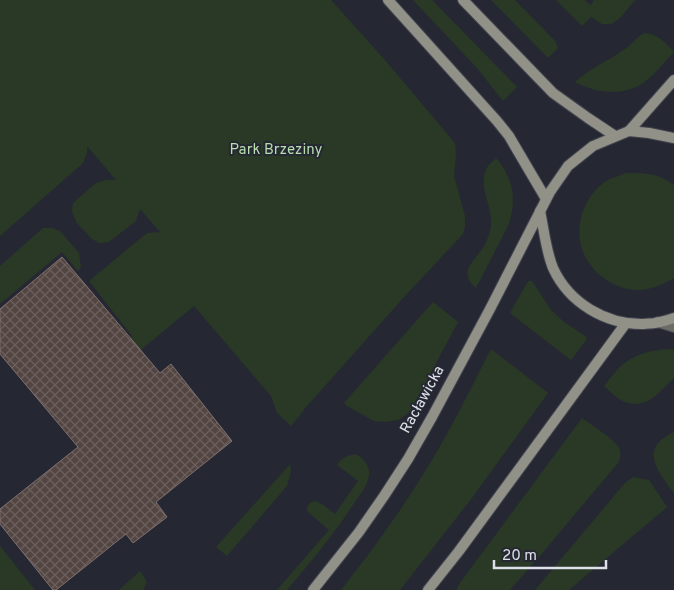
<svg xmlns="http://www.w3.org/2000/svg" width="674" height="590" viewBox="0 0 674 590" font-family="Overpass,sans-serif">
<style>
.green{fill:#293925}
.building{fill:url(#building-cross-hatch);stroke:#80706d}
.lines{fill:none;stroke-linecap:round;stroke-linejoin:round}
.street-casing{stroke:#434550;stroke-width:12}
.secondary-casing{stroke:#434550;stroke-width:12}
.street{stroke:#6c6c66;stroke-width:10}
.secondary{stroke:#919188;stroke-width:10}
.labels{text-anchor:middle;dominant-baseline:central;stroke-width:4;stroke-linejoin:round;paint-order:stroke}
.park-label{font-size:15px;fill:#b7ddad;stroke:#252833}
.street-label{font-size:15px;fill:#dee0e8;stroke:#252833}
</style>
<defs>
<pattern id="building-cross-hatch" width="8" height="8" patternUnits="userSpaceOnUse" patternTransform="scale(1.25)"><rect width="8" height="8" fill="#534542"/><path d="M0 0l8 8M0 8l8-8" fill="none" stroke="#6b605d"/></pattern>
</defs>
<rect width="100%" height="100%" fill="#252833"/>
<g class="green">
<polygon points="0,0 331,0 384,59 455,143 456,154 454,176 465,216 465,226 463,234 405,296 307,406 291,426 277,413 271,396 194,306 85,396 75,384 132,336 89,281 147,233 160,232 140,209 136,221 109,242 99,243 92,239 76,222 72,211 73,203 96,183 105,180 116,180 87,146 87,153 83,163 0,236"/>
<polygon points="413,0 432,0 517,87 503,101 477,68"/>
<polygon points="491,0 515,0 556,42 558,48 548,58"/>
<polygon points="556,0 584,0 591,5 594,0 635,0 619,19 611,24 602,24 591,17 582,26"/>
<path d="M644 33C657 33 666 43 674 52 664 62 655 75 643 83 622 97 596 93 575 82 589 69 606 62 622 51 631 46 634 39 644 33Z"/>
<path d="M496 158C514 179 517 201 508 226L476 288C458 272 472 264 482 249 486 244 488 237 490 231 496 209 475 186 488 166 490 163 494 161 496 158Z"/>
<path d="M626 173C645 173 658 173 674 185V278C663 284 651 290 638 290 613 290 588 271 581 246 575 222 586 193 608 180 614 177 620 176 626 173Z"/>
<polygon points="43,228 52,228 60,231 79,253 81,268 78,271 62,252 0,304 0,266"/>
<polygon points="529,281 532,281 551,310 564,322 585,336 587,339 571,360 510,313 527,283"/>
<polygon points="433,302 458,322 411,410 407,414 398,420 386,422 374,421 347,406 344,403"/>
<path d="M491 349 548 393 472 498 400 590H341C378 543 414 493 443 441 460 411 475 380 491 349Z"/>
<path d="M668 349 674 350V378C659 392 647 411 623 401 616 398 610 391 604 386 610 379 615 371 622 365 635 354 652 350 668 349Z"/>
<path d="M582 418C591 425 617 440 620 450 621 455 620 459 618 463L544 551 510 590H457V587Z"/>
<path d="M674 432V492H673C657 469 639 449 674 432Z"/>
<path d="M355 454C363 458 370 465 369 475 368 486 359 496 353 505 333 535 310 563 287 590H277L329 530 308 512C307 509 306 508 309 504 316 496 329 510 335 514L358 481 337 465C342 458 346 456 355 454Z"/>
<polygon points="290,464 291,471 287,486 227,556 216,547"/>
<polygon points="633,477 649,480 667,507 569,590 535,590 625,483"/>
<polygon points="0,546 35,590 0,590"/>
<polygon points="140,571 147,582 143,590 119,590"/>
</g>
<polygon class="building" points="62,257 160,373 171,364 232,441 156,502 167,517 133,543 126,534 56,590 53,590 0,524 0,509 78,447 0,354 0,309"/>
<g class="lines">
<g class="street-casing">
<polyline id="street" points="658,322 674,327"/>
</g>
<g class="secondary-casing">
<g id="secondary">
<polyline points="388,0 497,121 509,136 546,199"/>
<polyline points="463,0 553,93 588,118 615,136"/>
<polyline points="629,131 674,80"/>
<path d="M540 211C544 230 546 251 553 268 569 303 606 325 644 324 647 323 652 324 655 323 661 322 668 320 674 318"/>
<polyline points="313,590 359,532 384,496 408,459 432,417 490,309 550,192 568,166 593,146 629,131 649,133 674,138"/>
<polyline points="428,590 459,551 626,323"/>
</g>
</g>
<use href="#street" class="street"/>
<use href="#secondary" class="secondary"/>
</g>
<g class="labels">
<g class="park-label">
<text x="276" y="150">Park Brzeziny</text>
</g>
<g class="street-label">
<text transform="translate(423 400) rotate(-61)">Racławicka</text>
</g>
</g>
<path d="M494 560v8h112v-8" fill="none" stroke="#dee0e8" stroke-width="2.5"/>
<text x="502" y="560" font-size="15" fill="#dee0e8" stroke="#252833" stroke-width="4" paint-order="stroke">20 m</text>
</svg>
